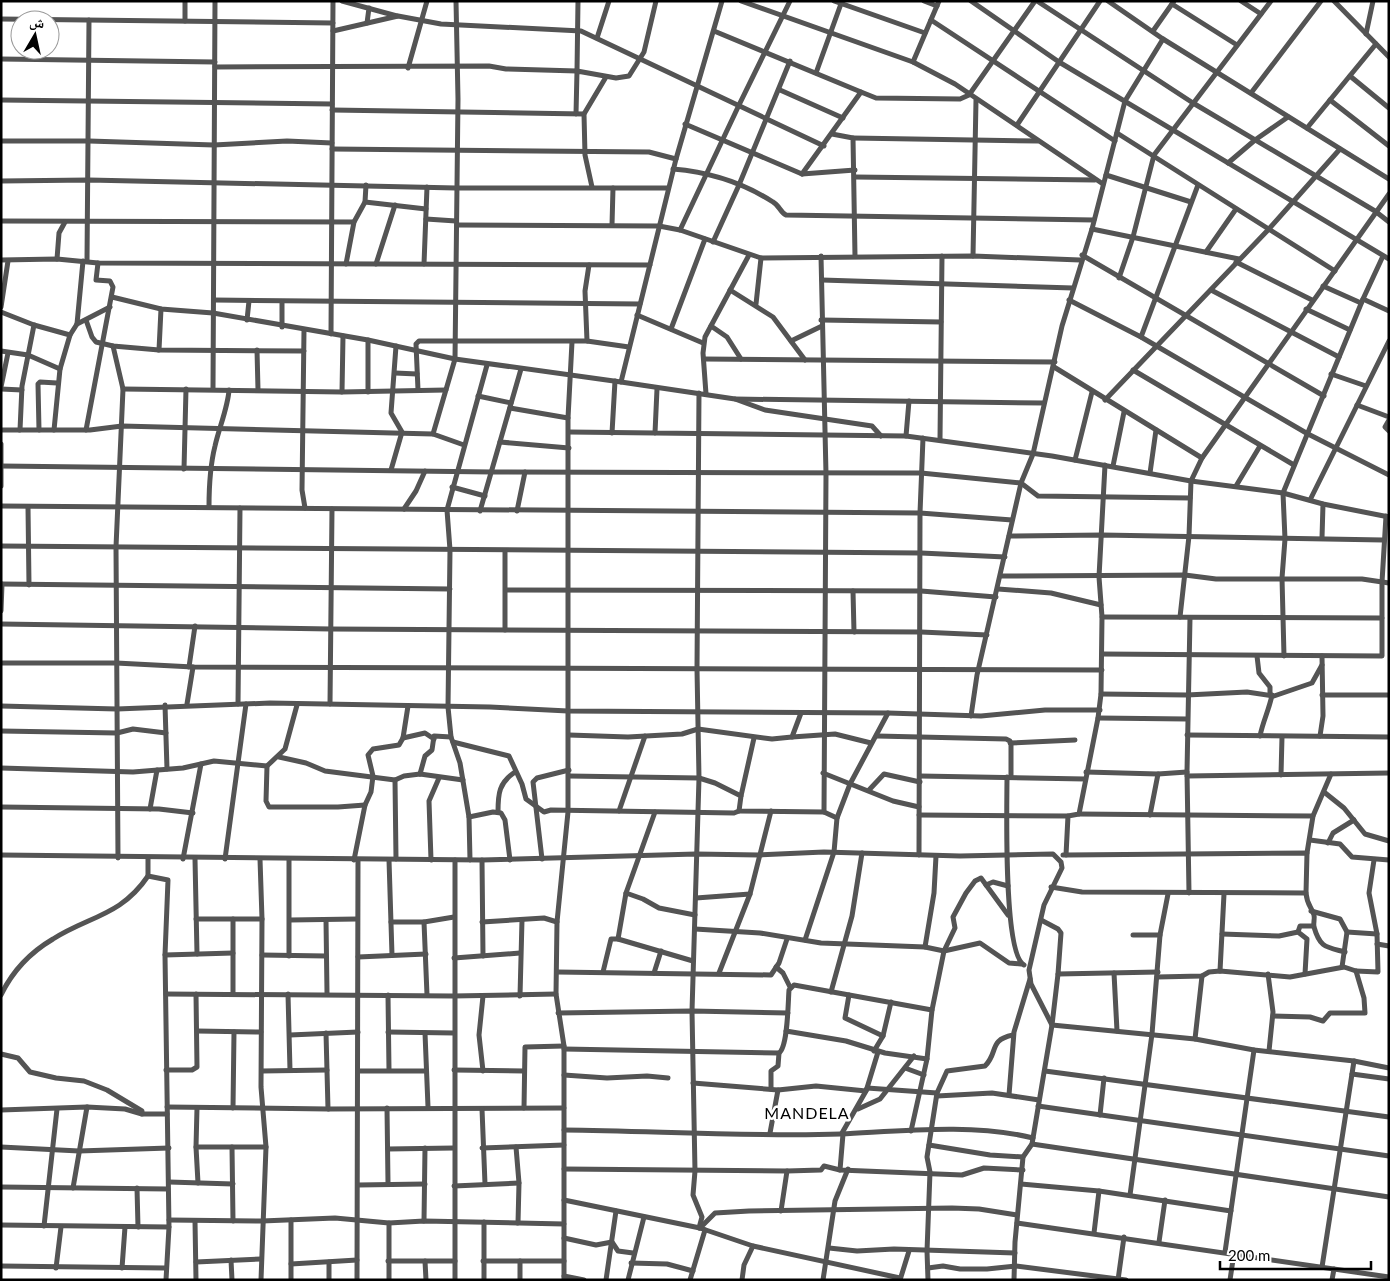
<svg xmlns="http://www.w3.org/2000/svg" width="1390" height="1281" viewBox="0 0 1390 1281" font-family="Lato,'Noto Naskh Arabic',sans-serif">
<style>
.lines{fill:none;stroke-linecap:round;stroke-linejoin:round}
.minor{stroke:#545454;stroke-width:5}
.labels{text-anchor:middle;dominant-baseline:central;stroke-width:5;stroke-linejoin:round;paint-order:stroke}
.neighbourhood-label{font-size:16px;letter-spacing:1px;fill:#000;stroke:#fff}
</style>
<rect width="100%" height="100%" fill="#fff"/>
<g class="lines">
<g class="minor">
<polyline points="185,1 185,21"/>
<polyline points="342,1 397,16"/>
<polyline points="456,1 458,99 455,359 433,434 464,445"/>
<polyline points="741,1 913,62 955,84 1103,184"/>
<polyline points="834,1 925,33"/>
<polyline points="924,1 937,6"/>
<polyline points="971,1 1059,62 1389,259"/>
<polyline points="1037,1 1193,103 1375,211 1389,222"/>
<polyline points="1108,1 1163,39 1389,179"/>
<polyline points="1241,1 1261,14"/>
<polyline points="1334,1 1389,57"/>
<polyline points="1172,4 1237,45"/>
<polyline points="1,19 333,23"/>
<polyline points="931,20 1115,141"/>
<polyline points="367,23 369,8"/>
<polyline points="333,31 398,16 441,24 581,31 824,146"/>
<polyline points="714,31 861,92"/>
<polyline points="1153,31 1174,1"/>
<polyline points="1366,34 1373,1"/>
<polyline points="597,38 609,1"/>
<polyline points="1,59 215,62"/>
<polyline points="913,62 939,1"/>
<polyline points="215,67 489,66 506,69 577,71 578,1"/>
<polyline points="408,68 427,1"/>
<polyline points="816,73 842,1"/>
<polyline points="1350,76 1389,108"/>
<polyline points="780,90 843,118"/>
<polyline points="1251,93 1321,1"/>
<polyline points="1,100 332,104"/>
<polyline points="1330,100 1389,146"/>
<polyline points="332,110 584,114"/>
<polyline points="576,114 577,71 616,78 629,76 644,52 656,1"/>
<polyline points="685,124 802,174 855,170"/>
<polyline points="1017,125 1100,1"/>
<polyline points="1307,128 1376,44"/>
<polyline points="1117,133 1335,271"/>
<polyline points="832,134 853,138 855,256"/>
<polyline points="853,138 1038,141"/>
<polyline points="1,141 89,141 214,145 287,141 332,143"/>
<polyline points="332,149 649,152 676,159"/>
<polyline points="1228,163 1255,140 1288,117"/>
<path d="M673 169C709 172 742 182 773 202 779 205 780 212 786 215L1094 220"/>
<polyline points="802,174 861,92 876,98 960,99 969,95 1035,1"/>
<polyline points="1106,175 1191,202"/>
<polyline points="855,177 1095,180"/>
<polyline points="1,181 89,180 456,188 668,188"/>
<polyline points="592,187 585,155 584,114 606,77"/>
<polyline points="365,202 426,209"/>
<polyline points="426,219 456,221"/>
<polyline points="1,221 354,222"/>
<polyline points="457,225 659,226 680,230 761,258 973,256 1080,260"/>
<polyline points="612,225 613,188"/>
<polyline points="1092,229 1239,259"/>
<polyline points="680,230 739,105 790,1"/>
<polyline points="713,242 739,185 790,61"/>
<polyline points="1206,252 1236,209"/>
<polyline points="1082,255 1324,396"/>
<polyline points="821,256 826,474 824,812 837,818"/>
<polyline points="973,256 976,100"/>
<polyline points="57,259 59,233 65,222"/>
<polyline points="1,260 57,259 98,263 650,265"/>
<polyline points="87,261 89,20"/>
<polyline points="1236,262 1312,300"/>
<polyline points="346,264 354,222 365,202 366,185"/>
<polyline points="376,264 395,205"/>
<polyline points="424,264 427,187"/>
<polyline points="1119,278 1133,237 1154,155 1271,1"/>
<polyline points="822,280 1073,288"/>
<polyline points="1323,286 1361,303"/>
<polyline points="730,290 773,317 805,360"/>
<polyline points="1211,290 1339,357"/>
<polyline points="112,297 161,309 213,313 368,340 455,359 621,382 676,159 722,1"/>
<polyline points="1363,299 1389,311"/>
<polyline points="214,300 640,304"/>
<polyline points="1069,300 1141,337 1308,434 1389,475"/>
<polyline points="282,302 282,327"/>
<polyline points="756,304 761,258"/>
<polyline points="1,307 8,261"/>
<polyline points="1306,309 1350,330"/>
<polyline points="1,312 34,325 70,335"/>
<polyline points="637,315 703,343"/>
<polyline points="86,320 92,337 96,342 113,346 159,350 304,351"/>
<polyline points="247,320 249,301"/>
<polyline points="821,320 941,322"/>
<polyline points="77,324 110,307"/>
<polyline points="711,326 727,337 741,359"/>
<polyline points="671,329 705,239"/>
<polyline points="304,330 302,490 305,508"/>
<polyline points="331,334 333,1"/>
<polyline points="1141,337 1198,185"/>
<polyline points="587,341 585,291 589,265"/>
<polyline points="791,341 822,326"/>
<polyline points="113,346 123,389 116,547 118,858"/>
<polyline points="159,350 161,309"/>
<polyline points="257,350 258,390"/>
<polyline points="1,351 28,355 60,369"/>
<polyline points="704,359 1055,362"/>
<polyline points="1054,367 1202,458"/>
<polyline points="1133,370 1294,465"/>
<polyline points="395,373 417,374"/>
<polyline points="1331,374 1366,386"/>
<polyline points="621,382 735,399 765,410 872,426 881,436"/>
<polyline points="1,387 8,353"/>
<polyline points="1,389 22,390"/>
<polyline points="123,389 342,392 446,390"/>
<polyline points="213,389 215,1"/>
<polyline points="657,389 655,433 906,436 1052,456 1191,481 1283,493 1323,504 1389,517"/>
<polyline points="418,390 416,344 419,341 587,341 629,347"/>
<polyline points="342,392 343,336"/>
<polyline points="368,392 368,340"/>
<polyline points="706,394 703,353 705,337 749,255"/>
<polyline points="478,396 511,403"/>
<polyline points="735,399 1044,403"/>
<polyline points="1105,400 1268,230 1340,149"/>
<polyline points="1357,405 1389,417"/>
<polyline points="510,408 568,418"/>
<polyline points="1389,420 1385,427 1389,431"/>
<polyline points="1,430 90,430 122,426 433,434"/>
<polyline points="20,430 22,386 34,325"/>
<polyline points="39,430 38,384 40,382 57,383"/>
<polyline points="54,430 60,369 70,335 77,324 83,261"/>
<polyline points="86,430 113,287 110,281 96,280 98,263"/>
<polyline points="569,432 655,433"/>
<polyline points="612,433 615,381"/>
<polyline points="906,436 909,401"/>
<polyline points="940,439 942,256"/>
<polyline points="500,442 569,448"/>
<polyline points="1,444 1,486"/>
<polyline points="1075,460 1092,392"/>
<polyline points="1,466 492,472 921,473 1021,483 1038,496 1190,498"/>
<polyline points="1113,466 1124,412"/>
<polyline points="184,469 186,389"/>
<polyline points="391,470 402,432 391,413 396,346"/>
<polyline points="1150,473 1156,430"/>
<polyline points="1236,486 1260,446"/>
<polyline points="452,487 485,496"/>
<polyline points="1310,500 1389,341"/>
<polyline points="1,506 920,513 1012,520"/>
<polyline points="28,507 29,585"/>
<path d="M209 507C209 486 210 466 215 446 219 428 228 407 229 390"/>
<polyline points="404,509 416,491 425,471"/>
<polyline points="480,511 521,369"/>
<polyline points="517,511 525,472"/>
<polyline points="1009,536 1102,535 1383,540"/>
<polyline points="1322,538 1323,504"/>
<polyline points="1,546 921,553 1005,557"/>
<polyline points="505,551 505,630"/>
<polyline points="1001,576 1185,575 1216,579 1362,579 1389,583"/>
<polyline points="1,584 450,589"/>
<polyline points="998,589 1051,593 1101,605"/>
<polyline points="506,590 921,591 996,597"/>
<polyline points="853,591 854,632"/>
<polyline points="1,611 2,584"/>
<polyline points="1102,617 1382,618"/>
<polyline points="1180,617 1189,536 1191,481 1202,458 1389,194"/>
<polyline points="1,624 331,629 921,632 987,635"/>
<polyline points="1102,654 1382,656 1382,582 1386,516"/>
<polyline points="1257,656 1259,673 1270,687 1270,695"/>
<polyline points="1284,656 1282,578 1285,539 1283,493 1363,299 1383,256"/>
<polyline points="1,663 116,663 193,667 1102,670"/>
<polyline points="189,667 195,626"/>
<polyline points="1101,694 1187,695 1247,692 1274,696 1312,683 1322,665"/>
<polyline points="1322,695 1389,695"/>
<polyline points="187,704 193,667"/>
<polyline points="238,704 240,508"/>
<polyline points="330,704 332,509"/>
<polyline points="165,705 167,769"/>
<polyline points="1,706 117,709 270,703 490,707 568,711 888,713 981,716 1045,710 1100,710"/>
<polyline points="971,716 977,675 1021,483 1033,454 1062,326 1092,229 1125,101 1163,39"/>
<polyline points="1098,718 1187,719"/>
<polyline points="1,731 117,733 133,729 166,733"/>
<polyline points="569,735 628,737 682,734 698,729 772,739 792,737 801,713"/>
<polyline points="1187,735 1389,737"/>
<polyline points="877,736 1006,739 1010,741 1011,745 1011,777"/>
<path d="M1260 736C1263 721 1269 710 1272 695"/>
<polyline points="1320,736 1323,716 1322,656"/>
<polyline points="792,737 835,734 871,743"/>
<polyline points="403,738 425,733 434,739"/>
<polyline points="453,742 509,756 522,784 526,799 544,812 551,810 734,813 739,811"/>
<polyline points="1010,743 1075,740"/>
<polyline points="279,757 306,763 325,771 395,780 396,859"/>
<polyline points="267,766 266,801 269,807 338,807 365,805"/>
<polyline points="1,768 133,772 183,768 214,761 267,766 285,749 297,705"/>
<polyline points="1086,772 1158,774 1187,772"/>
<polyline points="823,773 893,801 919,807"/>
<polyline points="420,774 425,756 432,750 434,736 451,737"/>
<polyline points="1281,775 1282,737"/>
<polyline points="569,776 699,778 715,783 741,796 739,811 824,812"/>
<polyline points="920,776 1085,779"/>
<polyline points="1187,776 1389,773"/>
<path d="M1007 777C1007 805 1003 953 1024 965"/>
<polyline points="395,780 404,776 420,774 463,780"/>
<polyline points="869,790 884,774 920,782"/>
<polyline points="1324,792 1344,808 1365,834 1389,841"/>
<polyline points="741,796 754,738"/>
<polyline points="1,807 159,809 193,813"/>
<polyline points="150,809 157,770"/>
<polyline points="619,811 645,736"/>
<path d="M498 812C498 793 499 783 515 772"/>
<polyline points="1079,814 1313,816"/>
<polyline points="919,815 1068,816"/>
<polyline points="1150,815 1158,774"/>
<polyline points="469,817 493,812 501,813 505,820 510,860"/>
<polyline points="1310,840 1340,844 1352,857 1389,860"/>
<polyline points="1328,843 1333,833 1354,820"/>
<polyline points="1307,853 1313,816 1331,774"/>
<polyline points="1,855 482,860 696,854 759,855 824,852 960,856 1053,854 1061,862 1062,868 1044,905 1029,970 1031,984 1052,1025 1195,1039 1254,1050 1354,1061 1389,1068"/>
<polyline points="919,855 920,513 923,438"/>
<polyline points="1063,855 1066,855 1068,816 1079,814 1098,718 1101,694 1102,617 1099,577 1105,465"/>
<polyline points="148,859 148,876 168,880 165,955 169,1227 166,1280"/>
<polyline points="183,859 201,764"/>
<polyline points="195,859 197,954"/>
<polyline points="225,859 246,704"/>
<polyline points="260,859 262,919 261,1087 266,1147 261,1280"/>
<polyline points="542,859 533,782 537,778 569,770"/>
<polyline points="354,860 365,805 371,792 373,776 368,755 373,749 399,745 403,738 408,706"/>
<polyline points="389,860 392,955"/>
<polyline points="431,860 429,801 439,778"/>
<polyline points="470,860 469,817 460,763 451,737 448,707 450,550 447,510 487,365"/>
<polyline points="482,860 483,956"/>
<polyline points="986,885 993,882 1008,886"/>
<polyline points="1051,887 1082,892 1306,893 1307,853 1066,855"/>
<polyline points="626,893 643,899 659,908 695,915"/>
<polyline points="1189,893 1187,772 1190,618"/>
<path d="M1306 893C1307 905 1311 906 1314 915 1315 919 1313 923 1314 927 1320 948 1326 947 1345 952"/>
<polyline points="696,898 750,894"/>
<polyline points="1311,911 1340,919 1347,932 1342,967"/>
<polyline points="196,919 262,919"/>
<polyline points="233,919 233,994"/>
<polyline points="290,920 357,919"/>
<polyline points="326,920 327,993"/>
<polyline points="1041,920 1058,929 1061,933 1058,974 1158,972"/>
<polyline points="391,922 424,922 454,917"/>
<polyline points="424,922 427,995"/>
<polyline points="482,922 544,918 557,922"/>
<polyline points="695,929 760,933 821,943 925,947 944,951 980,943 1009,963 1021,964"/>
<polyline points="1298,932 1300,926 1313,926"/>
<polyline points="1347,932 1377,934"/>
<polyline points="1222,934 1279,936 1298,932 1307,939 1305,974"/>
<polyline points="1133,935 1160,935"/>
<polyline points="618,939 626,893 655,812"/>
<polyline points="805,940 834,852 837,818 850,784 888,713"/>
<polyline points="1377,944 1389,946"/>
<polyline points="925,947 934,893 936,856"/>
<polyline points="165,955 233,953"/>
<polyline points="262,955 326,956"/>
<polyline points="289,956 289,859"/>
<polyline points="358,957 426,954"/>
<polyline points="454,958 520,953"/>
<polyline points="776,967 783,973 790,987"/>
<polyline points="1220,971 1224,894"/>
<polyline points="557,972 771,975 779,963 787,939"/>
<polyline points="603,972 611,939 618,939 693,961"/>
<polyline points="654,973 661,951"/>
<polyline points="719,973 750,894 771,811"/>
<polyline points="1114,973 1117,1031"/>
<polyline points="1268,974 1273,1012 1269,1051"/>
<polyline points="1157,977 1202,976 1209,972 1220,971 1290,977 1344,967 1356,971 1378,972 1377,934 1369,893 1374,860"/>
<polyline points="831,992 852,916 862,853"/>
<polyline points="166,994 453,996 556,994"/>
<polyline points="288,994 290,1070"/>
<path d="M1 995C12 972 31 952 53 939 89 916 121 916 148 876"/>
<polyline points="388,995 389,1070"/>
<polyline points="849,995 845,1018 883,1036"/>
<polyline points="483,996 479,1035 483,1071"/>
<polyline points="520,996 522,920"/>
<polyline points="558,1013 692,1011 788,1013"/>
<polyline points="1273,1016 1310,1017 1323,1021 1330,1013 1365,1013 1364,998 1356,971"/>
<polyline points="197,1031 261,1032"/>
<polyline points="786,1031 846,1041 885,1053 927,1059"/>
<polyline points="388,1032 454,1033"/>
<polyline points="326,1033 328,1109"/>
<polyline points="425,1033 428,1107"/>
<polyline points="290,1035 358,1032"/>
<polyline points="1195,1039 1202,976"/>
<path d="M564 1049 779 1053C788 1047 788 1002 789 990L794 985 932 1010"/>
<polyline points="874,1051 883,1036 891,1002"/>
<polyline points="1,1054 18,1058 30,1072 56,1078 84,1081 107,1090 142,1111 142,1114"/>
<polyline points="905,1068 924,1075"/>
<polyline points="166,1070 192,1070 197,1067 196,994"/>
<polyline points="454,1070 524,1071"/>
<polyline points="262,1071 327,1070"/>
<polyline points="358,1071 425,1071"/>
<polyline points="1045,1071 1389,1117"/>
<polyline points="1352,1074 1389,1079"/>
<polyline points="564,1075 607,1078 647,1076 668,1078"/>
<polyline points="693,1083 778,1090 816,1086 866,1091 867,1088 937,1093"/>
<polyline points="867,1088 878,1052"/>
<polyline points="771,1089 771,1071 778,1066 779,1053"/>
<polyline points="1009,1095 1014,1032 1030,979"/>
<polyline points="937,1096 992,1093 1039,1100"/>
<polyline points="1038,1106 1389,1156"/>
<polyline points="167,1107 328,1109 564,1108"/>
<polyline points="197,1108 196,1147 198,1183"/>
<polyline points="233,1108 234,1032"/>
<polyline points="387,1108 388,1183"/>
<polyline points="524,1108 525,1047 564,1046"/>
<polyline points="482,1109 485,1184"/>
<polyline points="858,1109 880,1099 914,1056"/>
<polyline points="1,1110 87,1107 125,1109 142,1114 167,1114"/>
<polyline points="1100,1115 1104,1078"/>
<path d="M564 1130C655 1131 750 1137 841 1134 902 1131 973 1123 1033 1138"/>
<polyline points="911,1131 927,1059 932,1010 944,951 955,928 953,917 966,893 975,881 981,878 1008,915"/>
<polyline points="770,1133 778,1090"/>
<polyline points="842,1133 866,1091"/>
<polyline points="1032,1144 1389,1197"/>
<polyline points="929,1145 990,1155 1023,1157"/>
<polyline points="1,1147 79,1151 169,1148"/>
<polyline points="196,1147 266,1147"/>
<polyline points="232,1147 233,1221"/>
<polyline points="516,1147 519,1183 518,1223"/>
<polyline points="482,1148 564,1145"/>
<polyline points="388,1149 454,1148"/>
<polyline points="564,1169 787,1171 821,1170 824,1166 840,1170 962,1175 984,1168 1023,1170"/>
<polyline points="840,1170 843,1134"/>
<polyline points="169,1182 233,1184"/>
<polyline points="1021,1184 1099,1191 1231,1211"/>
<polyline points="358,1185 425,1184"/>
<polyline points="454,1186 519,1183"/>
<polyline points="1,1187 168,1189"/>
<polyline points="73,1188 87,1107"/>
<polyline points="137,1188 138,1227"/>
<polyline points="1130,1195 1152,1034 1160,935 1168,894"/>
<polyline points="564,1200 700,1228 753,1246 900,1278"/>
<polyline points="781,1211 787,1171"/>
<polyline points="169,1220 262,1221 335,1218 389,1223 424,1221 564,1224"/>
<polyline points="195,1221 196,1280"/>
<polyline points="424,1221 425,1148"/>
<polyline points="484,1222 484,1280"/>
<polyline points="1017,1223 1389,1277"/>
<polyline points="1,1225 169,1227"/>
<polyline points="44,1226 57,1109"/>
<polyline points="699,1228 702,1217 693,1195 695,1171 692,1011 699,778 697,669 699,393"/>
<polyline points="700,1228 715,1213 749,1211 952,1208 979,1209 1017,1215"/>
<polyline points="1094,1233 1099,1191"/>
<polyline points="564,1238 596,1245 612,1242 618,1251 633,1253"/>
<polyline points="1159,1242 1165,1200"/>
<polyline points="829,1248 857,1251 894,1249 1015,1253"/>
<polyline points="1225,1252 1254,1050"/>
<polyline points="231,1260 232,1280"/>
<polyline points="388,1261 455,1261 455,1280"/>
<polyline points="425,1261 426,1280"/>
<polyline points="455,1261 455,860"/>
<polyline points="483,1261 564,1261"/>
<polyline points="520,1261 520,1280"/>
<polyline points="196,1262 261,1259"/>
<polyline points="329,1262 329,1280"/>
<polyline points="631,1263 667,1264 693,1271"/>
<polyline points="291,1264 357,1260"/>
<polyline points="1,1266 165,1268"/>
<polyline points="1322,1267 1354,1061"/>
<polyline points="56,1268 61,1227"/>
<polyline points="122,1268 125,1227"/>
<polyline points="928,1268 943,1266 960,1269 987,1269 1016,1266 1126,1280"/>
<polyline points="564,1276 584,1280"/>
<polyline points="291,1280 291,1220"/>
<polyline points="357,1280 358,860"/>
<polyline points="389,1280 389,1223"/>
<polyline points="564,1280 564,1046 556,994 557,922 568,812 568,418 572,342"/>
<polyline points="606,1280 616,1211"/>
<polyline points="628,1280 644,1217"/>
<polyline points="690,1280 705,1230"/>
<polyline points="742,1280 744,1265 753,1246"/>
<polyline points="823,1280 835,1201 848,1169"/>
<polyline points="900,1280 909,1251"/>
<path d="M928 1280 927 1251 930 1172 927 1157 937 1093 947 1071 985 1066C999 1052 988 1040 1013 1035"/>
<polyline points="1014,1280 1015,1242 1023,1157 1032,1144 1052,1025 1058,974"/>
<polyline points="1118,1280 1124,1237"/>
<polyline points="1230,1280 1234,1253"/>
<polyline points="1332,1280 1334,1269"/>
</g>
</g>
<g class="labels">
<g class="neighbourhood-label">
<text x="807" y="1112">MANDELA</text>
</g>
</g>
<rect width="1390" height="1281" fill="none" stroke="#000000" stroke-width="5"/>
<g transform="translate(35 35) rotate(9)"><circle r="24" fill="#ffffff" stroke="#999999"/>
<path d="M0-4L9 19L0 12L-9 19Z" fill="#000000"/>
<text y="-8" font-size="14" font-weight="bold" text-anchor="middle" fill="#000000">ش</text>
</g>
<path d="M1220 1261v8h151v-8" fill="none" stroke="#000000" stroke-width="2.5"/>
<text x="1228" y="1261" font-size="15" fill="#000000" stroke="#ffffff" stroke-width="4" paint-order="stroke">200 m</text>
</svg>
